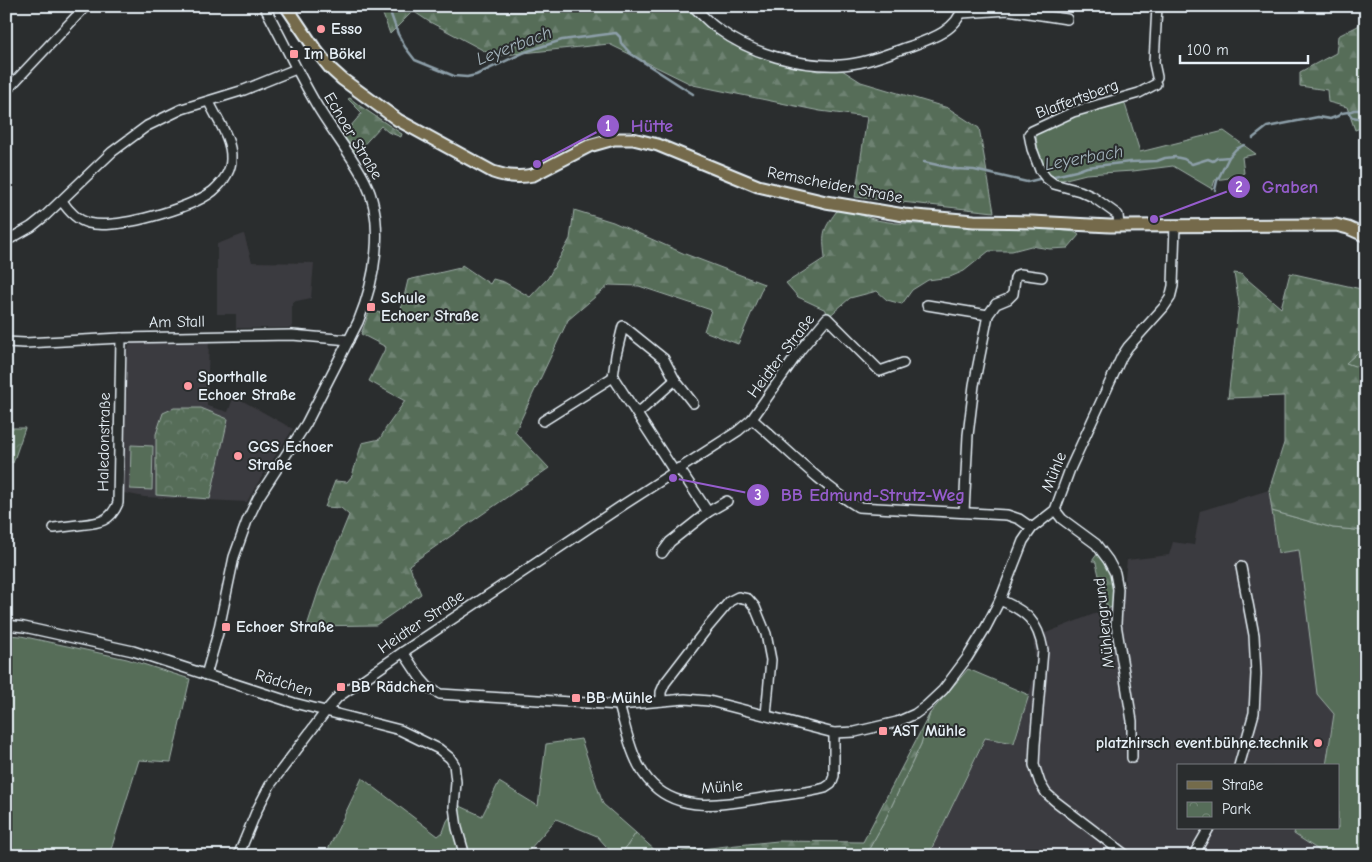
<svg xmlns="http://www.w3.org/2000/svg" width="1372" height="862" viewBox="0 0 1372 862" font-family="'Comic Neue',sans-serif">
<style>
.built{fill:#3b3a3f}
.green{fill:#566d59;stroke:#9fafa8}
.forest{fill:url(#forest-firs);stroke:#9fafa8}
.park{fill:url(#park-crowns);stroke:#9fafa8}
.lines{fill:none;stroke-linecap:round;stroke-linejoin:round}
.stream{stroke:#8d9fa9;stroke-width:2.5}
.minor-casing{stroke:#e8f1f8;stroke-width:12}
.major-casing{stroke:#e8f1f8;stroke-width:15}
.minor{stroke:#2a2d2e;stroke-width:9}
.major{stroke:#746b4b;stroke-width:11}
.poi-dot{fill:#ff9aa2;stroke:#2a2d2e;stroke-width:2}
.labels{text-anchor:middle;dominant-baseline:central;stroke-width:4;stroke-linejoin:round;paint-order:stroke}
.poi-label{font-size:16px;font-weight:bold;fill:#e8f1f8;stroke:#2a2d2e;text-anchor:start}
.street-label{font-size:16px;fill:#e8f1f8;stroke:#2a2d2e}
.water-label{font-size:18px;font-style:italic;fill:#a4b4bd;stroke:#2a2d2e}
.leader{fill:none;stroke:#965dcd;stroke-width:2}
.callout-dot{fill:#965dcd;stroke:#2a2d2e;stroke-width:2}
.mark-label{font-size:15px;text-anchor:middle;font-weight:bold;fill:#fff}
.callout-label{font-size:18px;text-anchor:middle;font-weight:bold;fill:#965dcd;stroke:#2a2d2e;stroke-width:4;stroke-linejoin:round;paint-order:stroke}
</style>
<defs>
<pattern id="forest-firs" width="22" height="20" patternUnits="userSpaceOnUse" patternTransform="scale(1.25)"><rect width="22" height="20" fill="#566d59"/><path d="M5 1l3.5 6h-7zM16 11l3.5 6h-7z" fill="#6e8272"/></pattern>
<pattern id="park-crowns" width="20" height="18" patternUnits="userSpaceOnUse" patternTransform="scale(1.25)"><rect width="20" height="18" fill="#566d59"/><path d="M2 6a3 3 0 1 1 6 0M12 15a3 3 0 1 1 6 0" fill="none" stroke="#6e8272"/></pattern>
</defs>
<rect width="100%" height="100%" fill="#2a2d2e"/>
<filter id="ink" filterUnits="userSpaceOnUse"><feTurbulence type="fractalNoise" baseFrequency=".02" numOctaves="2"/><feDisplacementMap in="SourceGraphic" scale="10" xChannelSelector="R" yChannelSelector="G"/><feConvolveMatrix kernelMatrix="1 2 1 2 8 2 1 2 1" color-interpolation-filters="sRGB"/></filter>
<g filter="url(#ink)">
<g class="built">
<polygon points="244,234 252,262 314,263 311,298 292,302 292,328 236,328 236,314 217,314 217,244"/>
<polygon points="209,340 207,406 228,412 234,396 293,429 256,486 247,502 144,497 124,493 127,354 129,346 135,341"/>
<polygon points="1269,490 1278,552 1299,549 1317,694 1334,714 1326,766 1178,766 1178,828 1295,828 1294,834 1321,851 1318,856 928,856 986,738 1015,743 1029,695 1036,668 1033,638 1122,603 1127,560 1169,555 1173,542 1194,545 1200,511"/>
</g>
<g class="green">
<path d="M1124 101 1140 152 1224 131 1256 154 1242 157 1244 173 1236 177 1215 180 1212 189 1173 166 1133 171 1086 174 1054 182C1041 169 1037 151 1036 134L1075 116Z"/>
<polygon points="1366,333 1366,370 1345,363 1361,349"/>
<polygon points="131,445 153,446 152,490 130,489"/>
<polygon points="1272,511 1333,528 1366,531 1366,856 1318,856 1320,851 1294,834 1295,828 1338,828 1338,766 1326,766 1334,714 1317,694 1299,550 1278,553"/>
<polygon points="6,635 21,636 127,659 190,679 171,762 139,760 109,856 6,856"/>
<polygon points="968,669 1029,695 1014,743 985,738 928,856 865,856 883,824 921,744 930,713"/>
<polygon points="581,739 603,804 636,833 620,856 615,856 597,836 556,819 524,856 325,856 362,778 438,836 443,832 447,821 458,805 482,816 499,782 538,806 546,744"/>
<polygon points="727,846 722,856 683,856 683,851"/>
</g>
<g class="forest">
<polygon points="380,6 490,6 498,12 523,12 583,8 584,6 685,6 713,31 749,53 818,71 842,70 861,82 948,108 979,128 994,212 855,197 867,117 820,111 693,85 609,44 494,56 428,21 413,11 390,34"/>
<polygon points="1366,12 1366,126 1355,130 1347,107 1328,102 1327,90 1300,86 1300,72 1336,53 1338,36 1358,26"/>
<polygon points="350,98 360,106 402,134 401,137 388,132 381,126 356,153 343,135 362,113 348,99"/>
<path d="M839 208 876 220 895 223 956 226 1032 227 1075 232 1079 235 1068 248 1050 249 1031 246 1012 251H989L964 271 950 277 928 280 912 290 902 304 887 300 877 291 850 298 827 318 826 310 798 297 786 283 825 258C822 230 823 230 839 208Z"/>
<polygon points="574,210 613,222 685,254 764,284 738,344 704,331 711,310 639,286 609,285 568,320 515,432 549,468 409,565 421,594 376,625 307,626 319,589 349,515 341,508 325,507 335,481 347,482 352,476 362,443 380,439 386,428 405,401 369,381 386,347 361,334 370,310 399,318 408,280 460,268 462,265 490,284 493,279 504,282 530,297 548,278 570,239"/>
<path d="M1234 273 1241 274 1281 308 1290 273 1361 289C1364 305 1370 335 1361 349 1357 354 1350 359 1346 363L1366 370V531L1333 528 1272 511 1269 490 1284 443V396L1228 398 1239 303Z"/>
<path d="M1098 553C1114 573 1113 582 1115 606L1107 609 1096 563 1095 561H1092Z"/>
<polygon points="930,713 921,744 883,824 865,856 722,856 727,846 778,841 863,842"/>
<polygon points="636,833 659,854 683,851 683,856 620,856"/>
</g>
<g class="park">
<polygon points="174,408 201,408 228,419 210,499 156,495 156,434 163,413"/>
<polygon points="6,428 25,428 13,463 6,459"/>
</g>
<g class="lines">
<g class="stream">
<polyline points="388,6 398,34 405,47 415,60 454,76 467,77 476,75 525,52 562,40 616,33 620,37 621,43 631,54 693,94"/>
<polyline points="1348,112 1354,110 1366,110"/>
<polyline points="1253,138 1267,127 1318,117 1330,119 1338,116 1342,113 1348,112 1352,117 1358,118 1365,124"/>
<polyline points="924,162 956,169 974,170 1027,182 1043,178"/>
<polyline points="1050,177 1076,171 1087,167 1130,162 1157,161 1165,158 1175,157 1184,159 1192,164 1208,159 1213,161 1217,158 1229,157 1236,149 1244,145"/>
<polyline points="1215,190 1217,181 1229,157"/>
</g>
<g class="minor-casing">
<g id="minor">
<path d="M693 6C701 14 709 23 718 29 752 54 799 67 841 65 865 64 889 53 911 46 931 39 958 30 963 6"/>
<polyline points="1157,6 1154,63 1157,77"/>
<polyline points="962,13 1008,10 1067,19"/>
<polyline points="6,91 86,6"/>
<path d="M62 201C68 210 77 220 88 223 115 230 190 209 213 191 222 183 231 171 231 159 232 139 217 119 209 102"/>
<polyline points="1119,226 1118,215 1093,197 1080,191 1054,184 1046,178 1040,170 1032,149 1029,134 1032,131 1073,112 1139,93 1156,84"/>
<polyline points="6,241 31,227 46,215 112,152 147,126 182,109 244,90 296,69"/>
<polyline points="927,305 988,315"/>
<polyline points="6,342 25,343 121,338 292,335 349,340"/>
<polyline points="637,414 675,380 693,403"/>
<path d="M752 419C786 448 819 483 858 507L1007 515 1019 519 1032 528"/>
<polyline points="543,421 613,377"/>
<polyline points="679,468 708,512 727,501"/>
<polyline points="674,471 613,377 616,355 623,326 664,359 675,380"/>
<polyline points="1055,510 1062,519 1096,544 1108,560 1115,573 1118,589 1116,624 1132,721 1132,758"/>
<polyline points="964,512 968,435 974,385 988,315 996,304 1008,299 1013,294 1015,278 1017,275 1020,274 1042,277"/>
<path d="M54 528C62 527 70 526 78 525 97 523 110 523 118 503L121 338"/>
<polyline points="662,553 670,542 708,512"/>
<path d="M1000 600C1026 611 1038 621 1043 650L1035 744 1034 765 1040 783 1046 793 1055 801 1127 856"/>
<polyline points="6,625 24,627 133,651 294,703 400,730 439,749 450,758 454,764 456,782 454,807 457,828 465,856"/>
<polyline points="403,652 421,679 429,688 440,694 619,705 685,699 709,701 834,733 855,732 897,722 915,714 926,706 943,690 967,658 986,627 1000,600 1023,541 1032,528 1055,510 1070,469 1122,356 1128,347 1164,307 1170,298 1173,286 1175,225"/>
<path d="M206 675 218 633 234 557 247 521 258 498 306 424 358 322C375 281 386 223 365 181 352 155 331 130 316 104 297 72 282 38 264 6"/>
<polyline points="661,701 661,692 665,683 708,627 730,601 738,597 748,599 755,607 766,634 771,660 766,715"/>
<path d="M619 705C627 732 632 765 653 785 683 815 732 803 769 797 788 794 807 793 825 788L831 784 834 776V733"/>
<polyline points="1239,766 1254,713 1256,674 1254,635 1241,567"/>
<polyline points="238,856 257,810 270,785 326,711 338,697 403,652 623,505 738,431 752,419 801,349 827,318 880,371 903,363"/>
<polyline points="1193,856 1209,828"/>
</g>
</g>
<g class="major-casing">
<path id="major" d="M286 6 315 49 331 69 342 79 398 120 493 172C507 177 519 178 533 175L589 146 614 139H633L658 145 758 186 826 202 904 215 974 221 1032 222 1110 226 1336 225 1348 228 1366 236"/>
</g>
<use href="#minor" class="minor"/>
<use href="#major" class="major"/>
</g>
</g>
<g class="poi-dot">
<circle cx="321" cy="29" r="5"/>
<rect x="289" y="49" width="10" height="10" rx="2.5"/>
<rect x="366" y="302" width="10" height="10" rx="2.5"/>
<circle cx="188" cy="386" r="5"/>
<circle cx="238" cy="456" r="5"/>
<rect x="221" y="622" width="10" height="10" rx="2.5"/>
<rect x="336" y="682" width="10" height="10" rx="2.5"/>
<rect x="571" y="693" width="10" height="10" rx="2.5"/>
<rect x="878" y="726" width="10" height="10" rx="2.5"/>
<circle cx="1318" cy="743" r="5"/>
</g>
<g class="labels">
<g class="poi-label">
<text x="331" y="29">Esso</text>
<text x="304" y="54">Im Bökel</text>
<text x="381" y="298">Schule<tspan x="381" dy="18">Echoer Straße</tspan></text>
<text x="198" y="377">Sporthalle<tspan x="198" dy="18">Echoer Straße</tspan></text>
<text x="248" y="447">GGS Echoer<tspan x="248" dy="18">Straße</tspan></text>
<text x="236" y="627">Echoer Straße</text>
<text x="351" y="687">BB Rädchen</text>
<text x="586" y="698">BB Mühle</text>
<text x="893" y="731">AST Mühle</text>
<text x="1308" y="743" text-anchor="end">platzhirsch event.bühne.technik</text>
</g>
<g class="street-label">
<text transform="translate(1077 99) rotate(-20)">Blaffertsberg</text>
<text transform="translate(353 136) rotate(59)">Echoer Straße</text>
<text transform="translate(835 185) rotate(11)">Remscheider Straße</text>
<text transform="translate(177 322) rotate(-1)">Am Stall</text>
<text transform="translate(781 356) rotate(-53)">Heidter Straße</text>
<text transform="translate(104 442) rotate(-89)">Haledonstraße</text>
<text transform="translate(1054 472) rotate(-68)">Mühle</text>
<text transform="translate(421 622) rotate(-34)">Heidter Straße</text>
<text transform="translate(1104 623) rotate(-96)">Mühlengrund</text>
<text transform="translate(284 683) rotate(17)">Rädchen</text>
<text transform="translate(722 787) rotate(-4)">Mühle</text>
</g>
<g class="water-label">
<text transform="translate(514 46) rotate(-21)">Leyerbach</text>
<text transform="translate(1084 158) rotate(-10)">Leyerbach</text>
</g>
</g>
<path class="leader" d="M537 164L608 126M1154 219L1239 187M673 478L758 495"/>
<g class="callout-dot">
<circle cx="537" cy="164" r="5"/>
<circle cx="1154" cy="219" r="5"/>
<circle cx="673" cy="478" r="5"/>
<circle cx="608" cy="126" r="12"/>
<circle cx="1239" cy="187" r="12"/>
<circle cx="758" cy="495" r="12"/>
</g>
<g class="mark-label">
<text x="608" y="131">1</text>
<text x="1239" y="192">2</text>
<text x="758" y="500">3</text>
</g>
<g class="callout-label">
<text x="652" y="132">Hütte</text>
<text x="1290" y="193">Graben</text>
<text x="873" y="501">BB Edmund-Strutz-Weg</text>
</g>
<rect width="1372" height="862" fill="none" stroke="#2a2d2e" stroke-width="25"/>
<rect x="12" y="12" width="1347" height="837" fill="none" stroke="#e8f1f8" stroke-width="2" filter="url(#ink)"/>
<rect x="1177" y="764" width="162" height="65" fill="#2a2d2e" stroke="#767b7f"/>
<rect x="1187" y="781" width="25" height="8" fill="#746b4b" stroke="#767b7f"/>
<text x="1222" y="790" font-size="15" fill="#e8f1f8">Straße</text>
<rect x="1187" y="802" width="25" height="15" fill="url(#park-crowns)" stroke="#767b7f"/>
<text x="1222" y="814" font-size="15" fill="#e8f1f8">Park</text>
<path d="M1180 55v8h128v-8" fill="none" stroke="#e8f1f8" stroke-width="2.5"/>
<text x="1187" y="55" font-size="15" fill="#e8f1f8" stroke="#2a2d2e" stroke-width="4" paint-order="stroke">100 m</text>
</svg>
